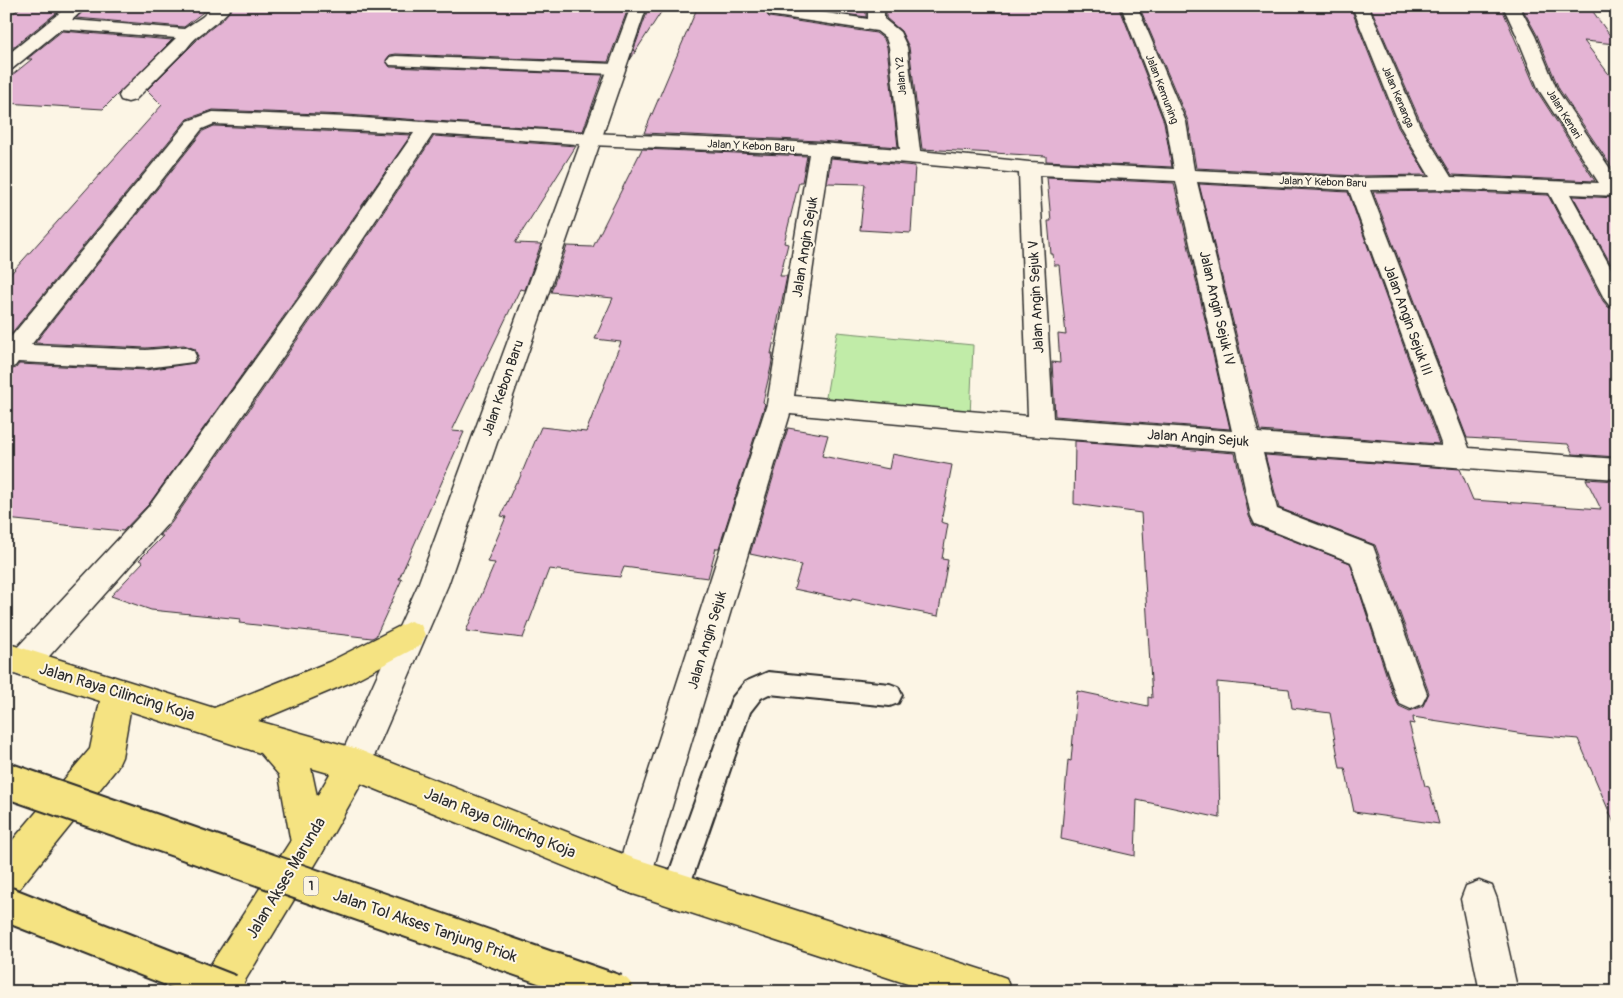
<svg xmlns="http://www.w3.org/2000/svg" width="1623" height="998" viewBox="0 0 1623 998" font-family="Pangolin,sans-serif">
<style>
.green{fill:#c1eca8;stroke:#768c6a}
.building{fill:#e4b4d4;stroke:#2b2b2b}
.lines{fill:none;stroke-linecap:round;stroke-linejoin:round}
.lane-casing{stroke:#2b2b2b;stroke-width:4}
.street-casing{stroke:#2b2b2b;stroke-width:3}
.secondary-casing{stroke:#2b2b2b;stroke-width:3}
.primary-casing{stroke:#2b2b2b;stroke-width:3}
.highway-casing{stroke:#2b2b2b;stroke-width:3}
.lane{fill:#fcf5e5;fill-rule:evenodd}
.street{fill:#fcf5e5;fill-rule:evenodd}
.secondary{fill:#fcf5e5;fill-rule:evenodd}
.primary{fill:#f5e382;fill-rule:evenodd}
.highway{fill:#f5e382;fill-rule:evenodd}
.highway-bridge-casing{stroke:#2b2b2b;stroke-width:38;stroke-linecap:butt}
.highway-bridge{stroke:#f5e382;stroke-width:34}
.labels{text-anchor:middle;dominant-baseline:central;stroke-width:4;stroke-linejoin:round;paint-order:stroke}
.far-street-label{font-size:11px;fill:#2b2b2b;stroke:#fcf5e5}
.shield{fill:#fcf5e5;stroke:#6a6863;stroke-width:1}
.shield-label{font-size:12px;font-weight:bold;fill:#2b2b2b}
.street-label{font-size:14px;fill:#2b2b2b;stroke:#fcf5e5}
.near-street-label{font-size:16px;fill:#2b2b2b;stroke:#fcf5e5}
</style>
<rect width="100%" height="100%" fill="#fcf5e5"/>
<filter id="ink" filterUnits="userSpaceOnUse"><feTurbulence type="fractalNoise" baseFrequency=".02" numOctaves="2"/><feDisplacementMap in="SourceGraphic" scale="10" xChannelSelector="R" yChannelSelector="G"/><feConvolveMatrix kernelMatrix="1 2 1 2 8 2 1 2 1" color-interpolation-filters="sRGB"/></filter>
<g filter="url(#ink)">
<polygon class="green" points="837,332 973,345 970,417 825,403"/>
<g class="building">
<polygon points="23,6 65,6 6,53 6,18"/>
<polygon points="89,6 211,6 184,27 76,18"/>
<polygon points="234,6 629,6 608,62 396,54 390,55 386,60 390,67 603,75 583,131 347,115 213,110 187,119 6,340 6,279 162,105 147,90 199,38 223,19"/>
<polygon points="649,6 665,6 630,60 649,7"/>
<polygon points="698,6 767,6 765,12 769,17 876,33 884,39 887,47 898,147 820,141 644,133"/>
<polygon points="792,6 866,6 866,17"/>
<polygon points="886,6 1119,6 1164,122 1172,167 1046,161 1046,156 922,149 909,47 901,31 886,18"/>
<polygon points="1139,6 1350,6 1398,127 1427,175 1357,176 1196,168 1188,121"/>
<polygon points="1370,6 1501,6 1537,91 1595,181 1452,175 1422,125"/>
<polygon points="1521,6 1589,6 1616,44 1584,41 1617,85 1617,175 1559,89 1537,35"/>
<polygon points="62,31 172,40 103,109 6,103 6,80 32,59 27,59"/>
<polygon points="214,126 411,135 317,270 149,504 123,531 6,519 6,371 16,368 19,364 146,370 195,363 198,357 195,349 184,345 146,348 35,343 203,131"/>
<polygon points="434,136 576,146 515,243 541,244 525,290 520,289 452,431 464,432 399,579 402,579 376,636 372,638 239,623 241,619 151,610 111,596 143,562 139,560 163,536 160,536 172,522 337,282"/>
<polygon points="642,149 807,156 802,182 799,182 784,243 788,244 780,276 787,276 771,354 773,354 771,367 763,402 765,404 719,548 716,548 708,578 624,567 620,577 549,569 523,638 466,631 495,563 487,562 506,517 501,516 516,482 518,482 541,427 586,432 621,342 595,339 613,298 551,292 567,246 593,247"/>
<polygon points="831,158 915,166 911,233 860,230 865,184 827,183"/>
<polygon points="1047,177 1174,183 1230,429 1055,416 1052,362 1060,363 1058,334 1066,335 1059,265 1054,265 1053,254 1051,254 1048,221 1051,221"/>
<polygon points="1199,184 1348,192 1439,444 1260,431"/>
<polygon points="1444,191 1548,195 1603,301 1608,307 1617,310 1617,457 1573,454 1568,444 1467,438 1373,192"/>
<polygon points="1573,196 1617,198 1617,275"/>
<polygon points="788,428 828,435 822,456 889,469 892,454 952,465 941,522 948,524 942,559 948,560 938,616 852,599 851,601 794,589 801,565 750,554"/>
<polygon points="1075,441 1235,453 1249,516 1253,525 1350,563 1393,695 1399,706 1410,711 1423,706 1429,693 1375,545 1279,508 1265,455 1460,469 1473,500 1601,509 1586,479 1617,481 1617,830 1578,739 1524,734 1413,717 1414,724 1409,723 1425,786 1429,787 1439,824 1354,812 1345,768 1340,768 1330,713 1292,708 1289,689 1217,682 1220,818 1137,800 1135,856 1061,839 1068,760 1071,761 1077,691 1148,706 1148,697 1152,698 1141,513 1074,504"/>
</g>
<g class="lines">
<g class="lane-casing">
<polygon id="lane" points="768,672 890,684 898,687 902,695 898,703 890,706 769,694 761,698 750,712 685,899 676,903 667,899 663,890 732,698 745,682"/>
</g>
<g class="street-casing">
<g id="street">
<path d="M68 6H87L72 20 184 29 202 17 214 6H232C220 24 199 31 187 48L135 100 128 102 121 100 119 96 121 92 176 38 61 29 12 69 6 70V56Z"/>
<path d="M777 6 868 19V6H884V19L900 32 907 47 920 151 1029 162 1174 169 1166 122 1121 6H1137L1186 122 1194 170 1357 178 1430 177 1400 126 1352 6H1368L1420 126 1451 177 1599 183 1539 90 1517 36 1503 6H1519L1535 36 1557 90 1617 179V196L1570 194 1617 279V308L1609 305 1605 300 1549 193 1444 189 1370 190 1469 448 1617 459V479L1263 453 1277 509 1373 546 1427 694 1422 704 1411 709 1400 704 1395 694 1351 562 1255 524 1251 516 1237 451 1041 437 790 414 651 876 646 889 633 894 620 889 615 876 767 404 809 154 591 145 433 134 335 281 170 521 34 673 23 677 12 673 7 663 12 653 150 505 319 271 414 133 214 124 202 129 31 345 146 350 184 347 193 350 196 356 193 362 146 368 18 362 15 366 6 369V343L188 121 213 112 347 117 591 133 820 143 900 149 889 47 886 38 877 31 769 15 767 11 769 7ZM829 156 1019 173 1028 416 794 396ZM1039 175 1176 181 1232 431 1053 418ZM1197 182 1349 190 1442 446 1258 433Z"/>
<polygon points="396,56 615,64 621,65 624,69 621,73 615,74 390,65 387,61 390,57"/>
<polygon points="1479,881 1492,886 1497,899 1518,992 1480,992 1461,899 1466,886"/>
</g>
</g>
<g class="secondary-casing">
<polygon id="secondary" points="631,6 647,6 448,585 366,775 354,780 342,775 337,764 418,585"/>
</g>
<g class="primary-casing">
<polygon id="primary" points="354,748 366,753 371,764 366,775 321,855 238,992 197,992 202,978 297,831 342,753"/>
</g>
<g class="highway-casing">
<polygon id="highway" points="410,621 421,625 425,635 421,645 351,682 258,721 354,748 633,858 992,973 1006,978 1011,992 932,992 633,894 353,780 311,768 327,843 321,855 309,861 297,855 291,843 279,775 260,753 130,711 122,757 117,768 19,889 6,894 6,848 90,749 100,701 6,671 6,643 214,708 329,662"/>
</g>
<use href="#lane" class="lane"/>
<use href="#street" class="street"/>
<use href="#secondary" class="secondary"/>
<use href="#primary" class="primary"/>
<use href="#highway" class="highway"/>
<g class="highway-bridge-casing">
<g id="highway-bridge">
<polyline points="6,780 616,992"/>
<polyline points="6,904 230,992"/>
</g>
</g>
<use href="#highway-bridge" class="highway-bridge"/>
</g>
</g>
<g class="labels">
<g class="far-street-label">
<text transform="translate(901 76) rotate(-95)">Jalan Y2</text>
<text transform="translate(1162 89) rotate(69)">Jalan Kemuning</text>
<text transform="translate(1398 97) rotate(67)">Jalan Kenanga</text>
<text transform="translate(1564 114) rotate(58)">Jalan Kenari</text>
<text transform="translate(751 146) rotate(3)">Jalan Y Kebon Baru</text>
<text transform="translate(1323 182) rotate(2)">Jalan Y Kebon Baru</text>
</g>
<rect class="shield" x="303.5" y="876.5" width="15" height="19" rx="4"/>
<g class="shield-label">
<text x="311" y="886">1</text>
</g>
<g class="street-label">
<text transform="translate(805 247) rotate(-81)">Jalan Angin Sejuk</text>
<text transform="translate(1036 297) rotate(-93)">Jalan Angin Sejuk V</text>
<text transform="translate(1217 308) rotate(77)">Jalan Angin Sejuk IV</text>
<text transform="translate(1408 320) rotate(70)">Jalan Angin Sejuk III</text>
<text transform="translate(503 388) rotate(-71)">Jalan Kebon Baru</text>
<text transform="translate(1198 438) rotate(4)">Jalan Angin Sejuk</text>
<text transform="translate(707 640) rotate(-73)">Jalan Angin Sejuk</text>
</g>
<g class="near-street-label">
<text transform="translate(117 692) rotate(17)">Jalan Raya Cilincing Koja</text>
<text transform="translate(500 823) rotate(22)">Jalan Raya Cilincing Koja</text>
<text transform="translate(286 878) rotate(-59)">Jalan Akses Marunda</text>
<text transform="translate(425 926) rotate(19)">Jalan Tol Akses Tanjung Priok</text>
</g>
</g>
<rect width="1623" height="998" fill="none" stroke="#fcf5e5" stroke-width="25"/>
<rect x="12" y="12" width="1598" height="973" fill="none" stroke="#2b2b2b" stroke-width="2" filter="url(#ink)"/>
</svg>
